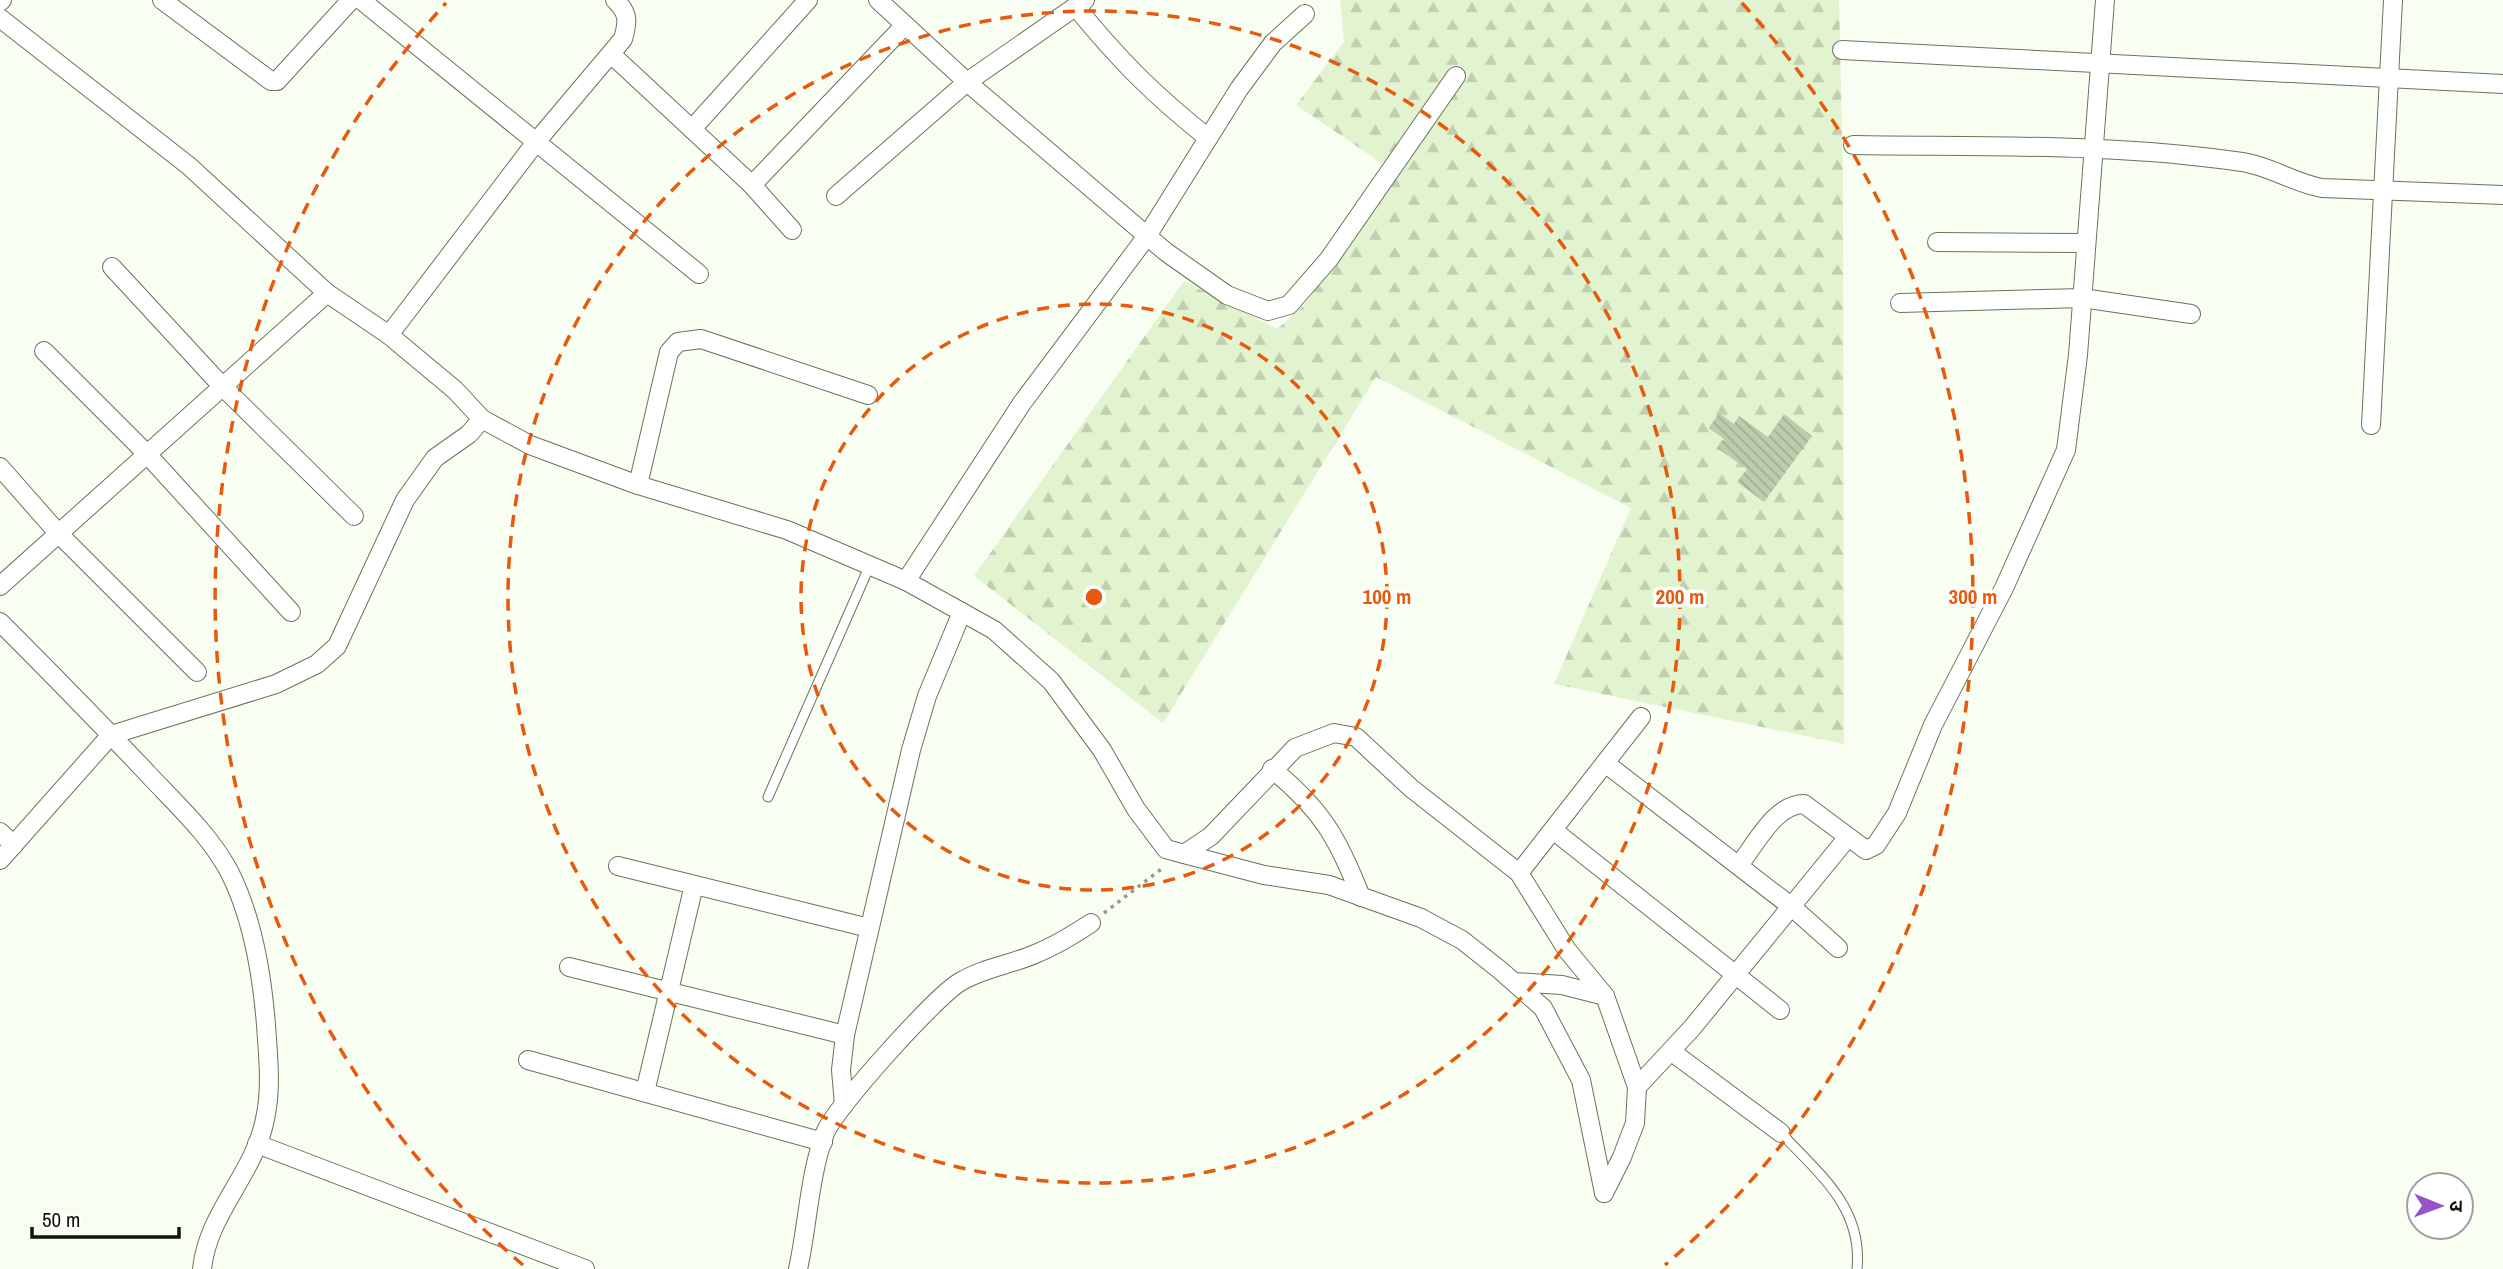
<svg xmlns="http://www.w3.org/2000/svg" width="2503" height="1269" viewBox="0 0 2503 1269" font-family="'Archivo Narrow','Noto Sans Devanagari',sans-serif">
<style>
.forest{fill:url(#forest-firs)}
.building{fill:url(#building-back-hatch)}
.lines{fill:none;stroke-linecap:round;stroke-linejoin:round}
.service-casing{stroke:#677558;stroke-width:11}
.minor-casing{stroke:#677558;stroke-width:20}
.path{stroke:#969c90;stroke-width:3.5;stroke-dasharray:3.5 5;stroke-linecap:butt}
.service{stroke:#fff;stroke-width:9}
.minor{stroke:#fff;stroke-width:18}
.ring{fill:none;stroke:#e8590c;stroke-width:3.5;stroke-dasharray:12 9}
.centre{fill:#e8590c;stroke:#fff;stroke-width:3.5}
.ring-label{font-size:21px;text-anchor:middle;font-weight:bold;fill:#e8590c;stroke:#fff;stroke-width:7;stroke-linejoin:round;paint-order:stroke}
</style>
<defs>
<pattern id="forest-firs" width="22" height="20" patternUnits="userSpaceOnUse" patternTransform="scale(1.75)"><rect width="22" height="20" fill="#e2f3d0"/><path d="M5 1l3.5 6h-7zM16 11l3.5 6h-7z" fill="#c1cfb1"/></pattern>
<pattern id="building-back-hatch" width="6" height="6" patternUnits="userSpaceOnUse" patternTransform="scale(1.75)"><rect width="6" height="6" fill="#bdccac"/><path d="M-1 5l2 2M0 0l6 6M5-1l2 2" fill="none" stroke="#a1ae93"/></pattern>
</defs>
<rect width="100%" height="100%" fill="#f8fef1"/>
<polygon class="forest" points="1340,0 1839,0 1843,179 1844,744 1554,684 1631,508 1376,377 1163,723 974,576 1184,281 1277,329 1304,305 1468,75 1453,65 1383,164 1296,105 1344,42"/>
<polygon class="building" points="1719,413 1734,424 1739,416 1768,437 1784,414 1812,436 1764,502 1737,482 1747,469 1717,448 1724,439 1709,428"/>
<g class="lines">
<g class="service-casing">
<g id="service">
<polyline points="768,797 870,565"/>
<path d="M1781 1133C1819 1174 1863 1207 1857 1269"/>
</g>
</g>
<g class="minor-casing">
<g id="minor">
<polyline points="162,0 271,81 277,81 351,0"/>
<polyline points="361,0 699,274"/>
<polyline points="878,0 967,82 1166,252 1227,295 1268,311 1289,305 1329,259 1456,76"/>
<polyline points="0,2 2,0"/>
<path d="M1076 7C1119 60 1154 95 1208 138"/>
<polyline points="0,18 189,166 327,293 389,335 455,390 482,419 530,445 638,485 787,530 906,581 994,630 1051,681 1102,750 1136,809 1166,849 1184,854 1211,836 1295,748 1334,733 1356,737 1411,788 1519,873 1567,950 1605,996 1637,1087 1635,1123 1622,1157 1604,1193"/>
<polyline points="1842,50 2503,84"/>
<polyline points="611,54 752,185 792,230"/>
<polyline points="692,129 808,0"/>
<path d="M1853 145C1982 147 2114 143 2242 162 2270 166 2294 183 2322 188L2503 195"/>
<polyline points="752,185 905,25"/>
<polyline points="836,196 967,82 1085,0"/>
<polyline points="1937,242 2086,243"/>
<polyline points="112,267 221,385 354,516"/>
<polyline points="1900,303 2082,298 2191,314"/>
<path d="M389 335 536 142 623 39C628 22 629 13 615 0"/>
<polyline points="44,351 146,453 291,612"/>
<polyline points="2371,425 2393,0"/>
<polyline points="0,467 58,533 197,672"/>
<polyline points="638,485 669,352 678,342 701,339 868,395"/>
<polyline points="906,581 1022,403 1147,236 1239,89 1273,43 1305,14"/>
<polyline points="0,586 327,293"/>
<path d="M0 622C50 672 99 722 148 774 176 804 209 834 229 871 252 916 262 974 266 1025 268 1056 272 1088 265 1119 254 1175 208 1212 202 1269"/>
<polyline points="1605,763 1792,907 1838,948"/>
<path d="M1272 769C1322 810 1338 838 1361 897"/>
<polyline points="1553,830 1780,1010"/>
<polyline points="0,832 14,845"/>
<polyline points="1184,854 1264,875 1329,885 1421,918 1462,940 1500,970 1543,1008 1581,1080 1604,1193"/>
<polyline points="0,860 111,735 276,684 317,664 337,646 405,500 435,458 469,434 482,419"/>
<path d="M1739 865C1756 844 1775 804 1804 804L1866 850 1876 845 1897 813 1933 725 2004 588 2066 450 2078 355 2105 0"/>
<polyline points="618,866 869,928"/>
<polyline points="1519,873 1641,717"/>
<polyline points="569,967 845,1035"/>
<polyline points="1514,982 1562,985 1605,996"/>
<polyline points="1672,1052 1781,1133"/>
<polyline points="528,1060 823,1142"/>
<polyline points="1637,1087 1692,1028 1848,837"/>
<polyline points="645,1092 694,885"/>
<polyline points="844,1105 841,1070 845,1035 911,750 927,696 962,612"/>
<polyline points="257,1144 585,1269"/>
<path d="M798 1269C808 1224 809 1176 825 1133 835 1108 936 996 960 982 983 968 1010 965 1035 954 1055 946 1073 935 1091 923"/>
</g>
</g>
<polyline class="path" points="1104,913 1164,867"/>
<use href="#service" class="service"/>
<use href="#minor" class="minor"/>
</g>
<g class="ring">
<circle cx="1094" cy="597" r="293"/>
<circle cx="1094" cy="597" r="586"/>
<path d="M523 1265A879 879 0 0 1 446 3M1742 3A879 879 0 0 1 1665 1265"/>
</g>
<circle cx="1094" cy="597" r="10" class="centre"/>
<g class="ring-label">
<text x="1387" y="604">100 m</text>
<text x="1680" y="604">200 m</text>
<text x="1973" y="604">300 m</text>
</g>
<g transform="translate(2440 1206) rotate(91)"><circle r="33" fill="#ffffff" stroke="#9fa19d" stroke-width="2"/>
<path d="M0-5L12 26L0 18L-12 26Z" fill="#9654c9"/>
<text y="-10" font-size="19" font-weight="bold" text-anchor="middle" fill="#10150a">उ</text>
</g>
<path d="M32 1227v10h147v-10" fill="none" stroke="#10150a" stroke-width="3.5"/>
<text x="42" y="1227" font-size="21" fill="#10150a" stroke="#ffffff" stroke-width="5" paint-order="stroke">50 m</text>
</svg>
